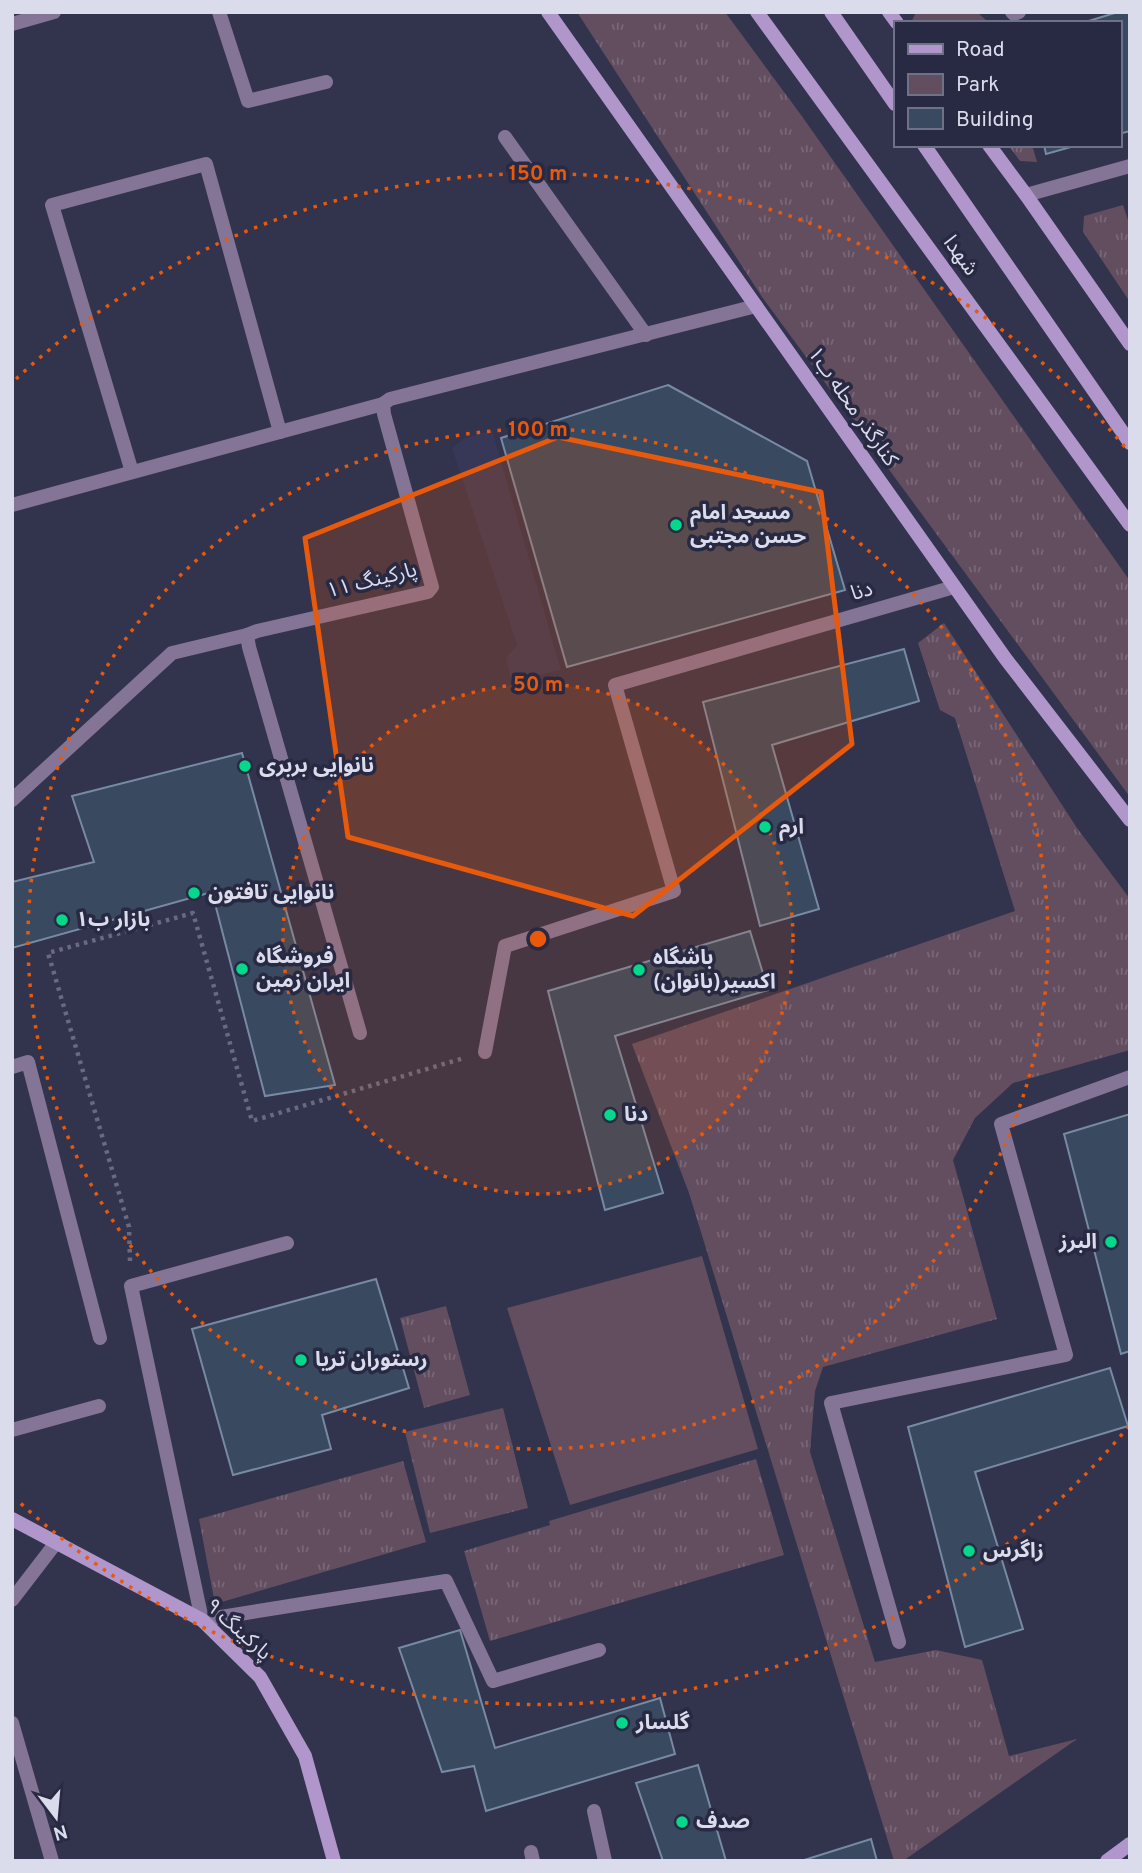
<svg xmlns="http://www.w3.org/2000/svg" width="1142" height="1873" viewBox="0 0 1142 1873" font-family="Overpass,'Noto Sans Arabic',sans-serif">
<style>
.built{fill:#373858}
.grass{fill:url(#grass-tufts)}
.park{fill:#634e60}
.building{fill:#384960;stroke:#778aa4;stroke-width:2}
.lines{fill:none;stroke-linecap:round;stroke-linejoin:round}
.path{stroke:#696a81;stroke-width:4.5;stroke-dasharray:3.5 5;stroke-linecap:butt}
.lane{stroke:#847495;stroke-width:14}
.street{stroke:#847495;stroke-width:14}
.secondary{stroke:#b096cb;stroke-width:14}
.marked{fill:#e8590c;fill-opacity:0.2;stroke:#e8590c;stroke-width:5;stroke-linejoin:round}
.ring{fill:none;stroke:#e8590c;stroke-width:3.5;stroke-dasharray:3.5 7}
.poi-dot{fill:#04d98b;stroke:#282942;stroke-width:2.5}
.labels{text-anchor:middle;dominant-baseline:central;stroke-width:7;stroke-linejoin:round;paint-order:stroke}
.street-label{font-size:21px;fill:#dadcec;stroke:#282942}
.poi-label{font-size:21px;font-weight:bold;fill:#dadcec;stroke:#282942;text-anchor:start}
.centre{fill:#e8590c;stroke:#282942;stroke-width:3.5}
.ring-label{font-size:21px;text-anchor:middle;font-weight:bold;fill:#e8590c;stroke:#282942;stroke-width:7;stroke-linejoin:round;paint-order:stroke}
</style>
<defs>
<pattern id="grass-tufts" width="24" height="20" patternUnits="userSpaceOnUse" patternTransform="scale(1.75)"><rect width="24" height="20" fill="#634e60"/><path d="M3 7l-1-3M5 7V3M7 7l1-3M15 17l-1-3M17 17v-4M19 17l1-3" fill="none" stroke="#796777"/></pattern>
</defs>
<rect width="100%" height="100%" fill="#32334c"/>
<polygon class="built" points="492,430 561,670 511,681 506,658 517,645 452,448 465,438"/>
<g class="grass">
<polygon points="577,12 725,12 801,115 1130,581 1130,797 762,297"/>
<polygon points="916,12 977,12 989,23 911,23"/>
<polygon points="1008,145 1032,145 1037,162 1020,161"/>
<polygon points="1123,205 1130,226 1130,302 1083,232 1084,216"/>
<polygon points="944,623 1077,828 1130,899 1130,1050 1013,1083 975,1118 953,1160 997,1319 823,1367 815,1391 810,1452 875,1662 936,1650 982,1660 1009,1756 1077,1739 903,1861 894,1861 689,1193 632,1044 1015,911 955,718 940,710 918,643"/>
<polygon points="446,1306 470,1395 424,1408 400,1318"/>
<polygon points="503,1408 528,1508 430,1533 405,1432"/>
<polygon points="756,1459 784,1555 490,1641 464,1551 550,1525 549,1521"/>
<polygon points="403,1461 426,1542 215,1604 199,1519"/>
</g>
<polygon class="park" points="702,1256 758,1449 570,1505 507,1308"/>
<g class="building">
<polygon points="1118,12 1130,12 1130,131 1119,134 1119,23 1082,23"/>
<polygon points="1044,145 1078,145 1046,154"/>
<polygon points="668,385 807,461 845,590 567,667 501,438"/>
<polygon points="904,649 919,701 772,745 819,909 760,926 703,702"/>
<polygon points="242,753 335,1085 265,1096 212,892 12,948 12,882 94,862 72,796"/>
<polygon points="750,931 768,990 615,1036 663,1193 605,1210 548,991"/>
<polygon points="1130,1114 1130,1351 1121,1354 1064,1134"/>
<polygon points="376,1279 409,1388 322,1415 331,1449 233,1475 192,1329"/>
<polygon points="1110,1368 1128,1426 975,1472 1023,1629 965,1647 908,1427"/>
<polygon points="460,1630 495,1748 660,1698 675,1754 486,1811 474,1766 442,1772 399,1648"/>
<polygon points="698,1765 726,1861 663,1861 636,1783"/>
<polygon points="871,1839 877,1861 801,1861"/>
</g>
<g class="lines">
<polyline class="path" points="130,1261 129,1227 48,953 193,913 252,1121 464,1058"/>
<g class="lane">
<polyline points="219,12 248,101 326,82"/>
<polyline points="1012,12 1014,14 1019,12"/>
<polyline points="12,24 54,12"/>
<polyline points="505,137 646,335"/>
<polyline points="132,472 52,205 206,164 280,432"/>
<polyline points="12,505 383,404"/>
<polyline points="12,800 172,653 247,635"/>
<polyline points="360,1033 249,647 247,635 257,631 428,592 432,587 384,414 383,404 390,399 756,306"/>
<polyline points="485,1052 505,946 674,891 615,685 954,587"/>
<polyline points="12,1067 28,1062 100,1338"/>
<polyline points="287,1243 131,1286 202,1620 446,1581 493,1681 599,1650"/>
<polyline points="12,1430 99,1406"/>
<polyline points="12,1600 55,1544"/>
<polyline points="12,1723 52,1861"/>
<polyline points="594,1811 605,1861"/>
<polyline points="531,1852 533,1861"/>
</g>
<g class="street">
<polyline points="1026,195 1130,166"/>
<polyline points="899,1642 831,1403 1066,1355 1001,1124 1130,1077"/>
</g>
<g class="secondary">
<polyline points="548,12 1005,658 1130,820"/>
<polyline points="757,12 1130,525"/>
<polyline points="831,12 895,104"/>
<polyline points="889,12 897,23"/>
<polyline points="924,145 1130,443"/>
<polyline points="989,145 1026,195 1130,344"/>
<polyline points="12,1519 202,1620 260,1677 305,1756 334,1861"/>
<polyline points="1107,1861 1130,1844"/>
</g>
</g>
<path class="marked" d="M558 437 821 492 852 744 633 916 348 837 305 538Z"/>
<circle cx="538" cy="939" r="255" fill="#e8590c" fill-opacity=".12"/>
<g class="ring">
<circle cx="538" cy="939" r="255"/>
<circle cx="538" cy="939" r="510"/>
<path d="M1129 1426A766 766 0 0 1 16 1499M16 379A766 766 0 0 1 1129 452"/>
</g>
<g class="poi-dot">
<circle cx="676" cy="525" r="7"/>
<circle cx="245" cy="766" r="7"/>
<circle cx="765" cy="827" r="7"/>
<circle cx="194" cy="893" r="7"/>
<circle cx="62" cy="920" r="7"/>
<circle cx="242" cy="969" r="7"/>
<circle cx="639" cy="970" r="7"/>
<circle cx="610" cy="1115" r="7"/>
<circle cx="1111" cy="1242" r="7"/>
<circle cx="301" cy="1360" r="7"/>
<circle cx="969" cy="1551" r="7"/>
<circle cx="622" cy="1723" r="7"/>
<circle cx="682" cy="1822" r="7"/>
</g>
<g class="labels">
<g class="street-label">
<text transform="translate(960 256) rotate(54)">شهدا</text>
<text transform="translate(852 407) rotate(55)">کنارگذر محله ب۱</text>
<text transform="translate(372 581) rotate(-14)">پارکینگ ۱۱</text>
<text transform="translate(862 592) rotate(-16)">دنا</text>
<text transform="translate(238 1630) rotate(42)">پارکینگ ۹</text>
</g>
<g class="poi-label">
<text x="690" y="513">مسجد امام<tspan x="690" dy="24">حسن مجتبی</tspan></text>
<text x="259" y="766">نانوایی بربری</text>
<text x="779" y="827">ارم</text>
<text x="208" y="893">نانوایی تافتون</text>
<text x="76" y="920">بازار ب۱</text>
<text x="256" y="957">فروشگاه<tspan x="256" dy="24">ایران زمین</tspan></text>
<text x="653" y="958">باشگاه<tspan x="653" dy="24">اکسیر(بانوان)</tspan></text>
<text x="624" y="1115">دنا</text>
<text x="1097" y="1242" text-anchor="end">البرز</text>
<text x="315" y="1360">رستوران تریا</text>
<text x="983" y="1551">زاگرس</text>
<text x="636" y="1723">گلسار</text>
<text x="696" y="1822">صدف</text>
</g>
</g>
<circle cx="538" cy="939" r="10" class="centre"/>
<g class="ring-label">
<text x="538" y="180">150 m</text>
<text x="538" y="436">100 m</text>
<text x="538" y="691">50 m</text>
</g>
<rect width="1142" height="1873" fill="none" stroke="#dadcec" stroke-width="28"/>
<rect x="894" y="21" width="228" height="126" fill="#282942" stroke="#6f7186" stroke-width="2"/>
<rect x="908" y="44" width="35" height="10" fill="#b096cb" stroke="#6f7186" stroke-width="2"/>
<text x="956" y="56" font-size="21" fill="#dadcec">Road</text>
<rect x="908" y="74" width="35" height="21" fill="#634e60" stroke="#6f7186" stroke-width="2"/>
<text x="956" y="91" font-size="21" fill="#dadcec">Park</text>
<rect x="908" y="108" width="35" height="21" fill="#384960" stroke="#6f7186" stroke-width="2"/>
<text x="956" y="126" font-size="21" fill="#dadcec">Building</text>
<g transform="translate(56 1817) rotate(164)" stroke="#282942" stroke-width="5" paint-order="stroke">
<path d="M0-5L12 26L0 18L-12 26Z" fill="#dadcec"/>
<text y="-10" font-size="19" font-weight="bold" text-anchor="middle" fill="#dadcec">N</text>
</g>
</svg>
